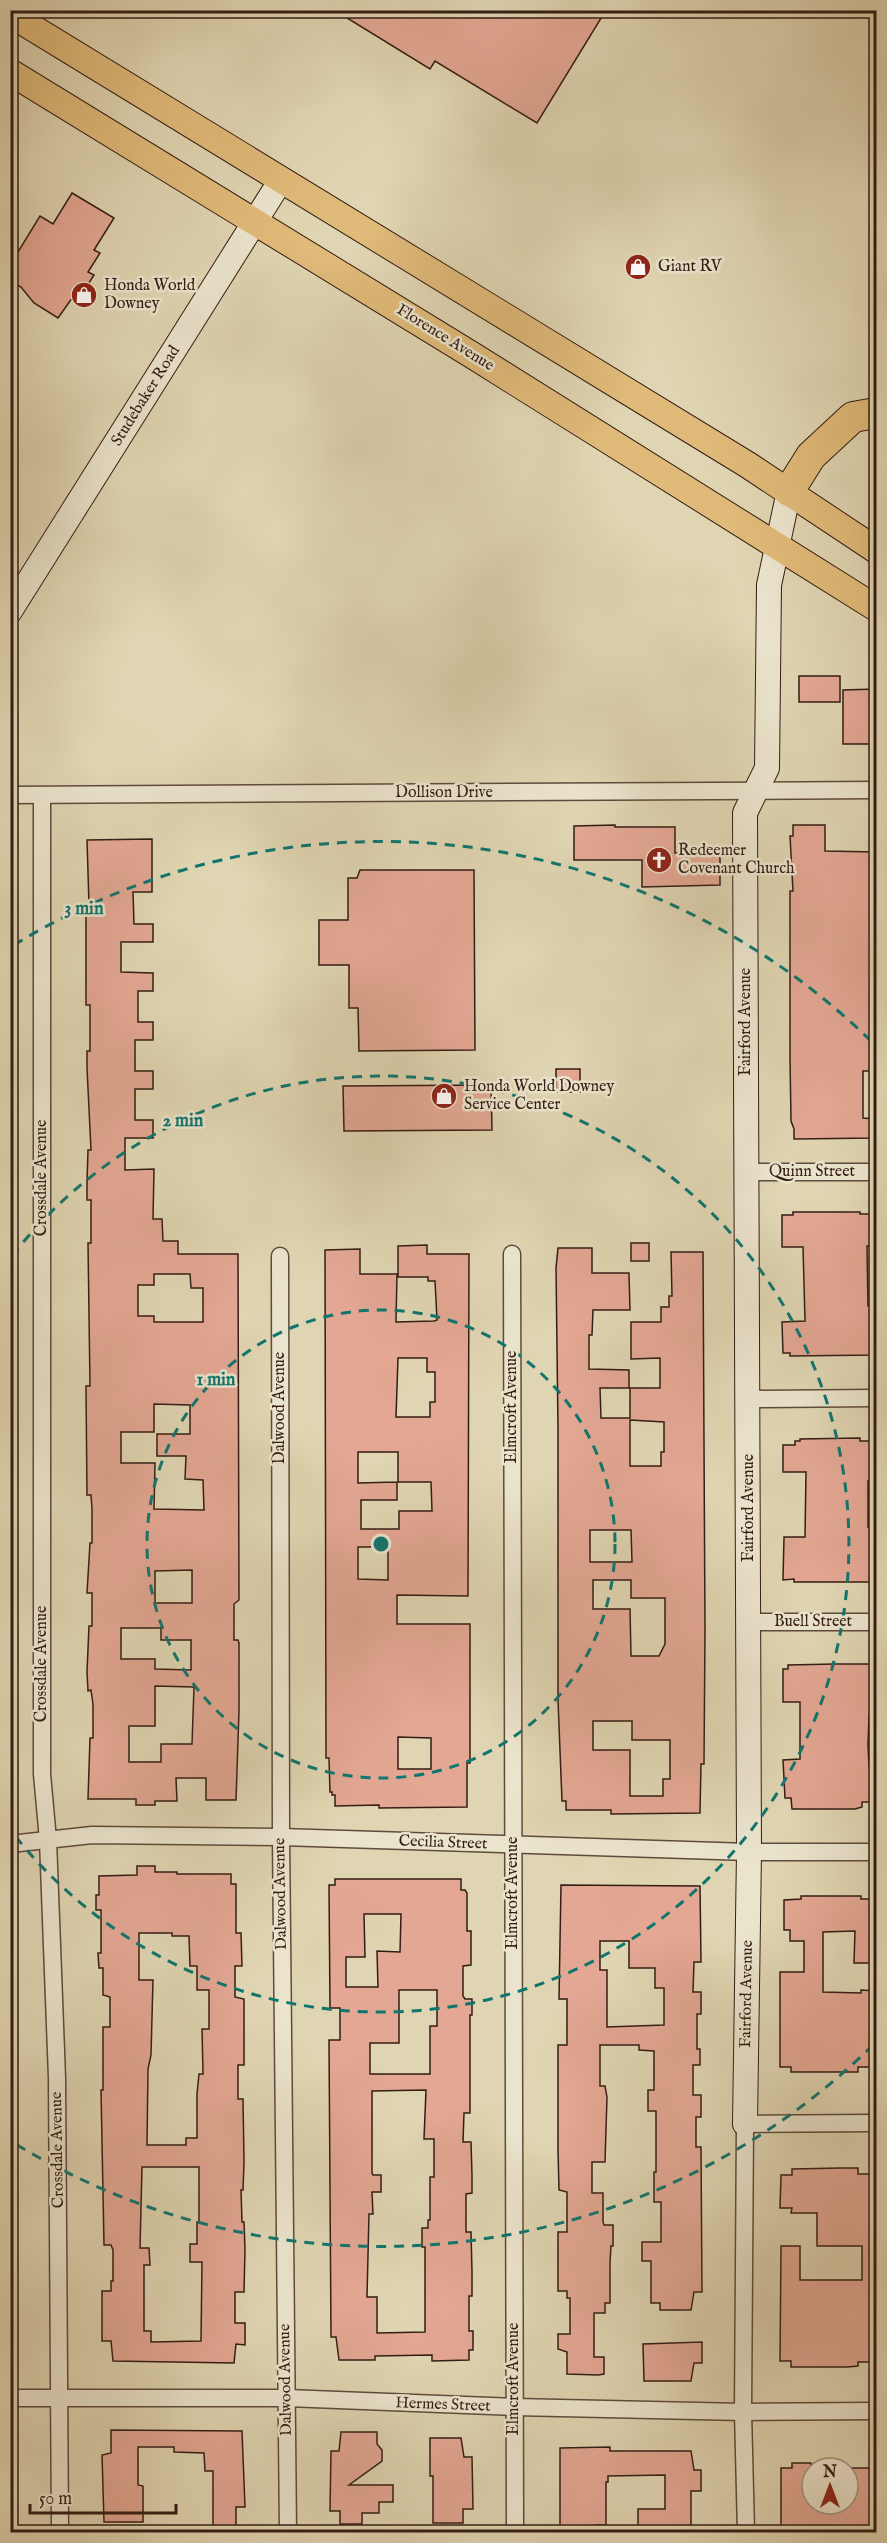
<svg xmlns="http://www.w3.org/2000/svg" width="887" height="2543" viewBox="0 0 887 2543" font-family="'IM FELL English',serif">
<style>
.building{fill:#e3a793;stroke:#331d15;stroke-width:1.5;fill-rule:evenodd}
.lines{fill:none;stroke-linecap:round;stroke-linejoin:round}
.street-casing{stroke:#5e4b3c;stroke-width:19}
.secondary-casing{stroke:#331d15;stroke-width:26}
.primary-casing{stroke:#331d15;stroke-width:28}
.highway-casing{stroke:#331d15;stroke-width:32}
.street{stroke:#ebe4cd;stroke-width:16}
.secondary{stroke:#ebe4cd;stroke-width:24}
.primary{stroke:#e0ba79;stroke-width:26}
.highway{stroke:#e0ba79;stroke-width:30}
.ring{fill:none;stroke:#0f766e;stroke-width:3;stroke-dasharray:10 8}
.labels{text-anchor:middle;dominant-baseline:central;stroke-width:5;stroke-linejoin:round;paint-order:stroke}
.poi-label{font-size:16px;fill:#331d15;stroke:#ebe4cd;text-anchor:start}
.street-label{font-size:16px;fill:#331d15;stroke:#ebe4cd}
.centre{fill:#0f766e;stroke:#ebe4cd;stroke-width:3}
.ring-label{font-size:18px;text-anchor:middle;font-weight:bold;fill:#0f766e;stroke:#ebe4cd;stroke-width:5;stroke-linejoin:round;paint-order:stroke}
</style>
<rect width="100%" height="100%" fill="#e0d5b2"/>
<filter id="stains"><feTurbulence type="fractalNoise" baseFrequency=".00333" numOctaves="4"/><feColorMatrix values="0 0 0 0 .2 0 0 0 0 .09 0 0 0 0 .02 0 0 0 .5 -.17"/></filter>
<radialGradient id="worn" r=".72"><stop offset=".6" stop-color="#630" stop-opacity="0"/><stop offset="1" stop-color="#630" stop-opacity=".3"/></radialGradient>
<g class="building">
<polygon points="334,10 606,10 537,123 435,61 430,69"/>
<polygon points="72,193 114,218 94,250 100,253 88,272 94,275 80,297 75,294 58,318 34,303 21,287 10,281 10,265 40,216 53,224"/>
<rect x="799" y="676" width="41" height="26"/>
<polygon points="876,689 876,744 843,744 843,690"/>
<polygon points="615,825 615,827 675,827 675,853 720,852 720,885 642,887 642,860 574,860 574,826"/>
<polygon points="793,825 825,825 825,851 876,852 876,934 874,934 876,1071 863,1071 863,1118 876,1119 876,1138 794,1139 794,1129 791,1121 790,1059 790,891 793,891 790,836 793,836"/>
<path d="M152 839V892H133L134 924H153V942H121V972L153 973V991H138V1022H153V1040H135V1071H153V1089H135V1120H153V1138H125V1170L154 1169 153 1219H162L163 1241H178V1254H238L239 1600 234 1604V1640H238L239 1643V1711L236 1800H206V1778H176L177 1801H155V1805H136V1799H88L90 1738H93V1704L91 1690 88 1691 87 1672 89 1626H92V1593H87L90 1543H92V1508L91 1495H87L86 1386H90L88 1243H91V1200H87V1181L88 1150H91L87 1068V1051H90V1005H86V905H89L87 840ZM154 1274H190L191 1288H203V1322H154V1316H138V1285H154ZM154 1404 190 1405V1434H157V1456H186L185 1479 203 1480 204 1510 154 1509 155 1463H121V1432H154ZM192 1570V1603H155V1571ZM121 1628H161V1640H191V1670L155 1669V1659H121ZM155 1686 194 1687 192 1744H161V1762H129V1726H155Z"/>
<polygon points="360,870 474,870 475,1050 359,1051 358,1008 349,1008 349,965 319,965 319,920 348,920 348,878 357,878"/>
<rect x="556" y="1069" width="24" height="23"/>
<polygon points="491,1085 492,1130 344,1131 343,1086"/>
<polygon points="793,1212 860,1212 860,1214 876,1214 876,1246 867,1246 868,1306 876,1306 876,1355 790,1356 790,1353 783,1353 782,1322 805,1321 803,1247 782,1247 782,1215 793,1215"/>
<rect x="631" y="1243" width="18" height="18"/>
<path d="M427 1245V1254H469L468 1596 397 1595V1624H470V1763H467V1807L379 1808V1805L335 1806V1795H332V1792H330L329 1758H326L325 1250 360 1249V1274H397L396 1322 434 1321 437 1320 435 1281H428V1277H398V1246ZM398 1358H427V1372H435V1402H430V1417H396ZM358 1452H398V1482H431L432 1511H399V1529H361V1500H397V1482L358 1483ZM358 1547H388V1580L358 1579ZM398 1737 431 1738V1769H398Z"/>
<path d="M558 1248H592V1273H629L630 1310H593L592 1335H589V1369L629 1370V1388H600L601 1418H630V1388H660V1358L631 1359V1322H661V1307H669V1296H672L671 1252H703L705 1630 704 1764H701L700 1813 611 1814V1810H566V1801H562L558 1700V1427L556 1268ZM630 1420 664 1422V1452H661V1466H630ZM590 1530H631L632 1562H590ZM593 1580H631V1598H665V1644L659 1656H631L630 1609H593ZM593 1721H632V1740H670V1779H663V1796H630V1750H593Z"/>
<polygon points="860,1438 860,1441 876,1441 876,1481 868,1481 868,1527 876,1527 876,1582 794,1582 794,1579 783,1580 784,1537 805,1537 806,1472 783,1472 783,1445 795,1445 795,1441 800,1441 800,1439"/>
<polygon points="835,1664 876,1664 876,1716 869,1716 868,1745 869,1766 876,1766 876,1802 862,1802 862,1807 855,1809 792,1809 791,1798 785,1798 783,1760 800,1759 800,1702 783,1702 783,1669 788,1669 788,1665"/>
<path d="M137 1866H155V1872H177V1874H231V1884H236V1933H241L242 1966H235V1997L244 1999V2065H238V2099H243L244 2162 243 2190H241L242 2222H244L245 2249 244 2292H235V2323H245V2345L236 2344 234 2363 113 2361 111 2341H102V2291H111V2281H113V2250L111 2245H104L101 2090H103V2027H110V1997L103 1995V1968H99L98 1953H101V1910H96V1895H99V1876L137 1875ZM139 1933H172V1936H189L190 1966H197V1990H209V2029H202L203 2074H199L197 2094V2138H186V2145H147L148 2069 151 2055 153 1980H139ZM142 2167H199V2222H197V2244H190V2262H202L201 2341 151 2342V2331H144V2265H150L149 2248H140Z"/>
<path d="M335 1879H461V1890H465L467 1893V1931H471V1965L463 1966V1996L465 1999H472V2015H470V2113H464L463 2142H471L472 2175V2193L466 2194V2232H471L472 2272V2296H469V2331H473V2350H469V2360L432 2361V2355L375 2356V2360H339L336 2337H331L329 2040H340V2008H330L329 1885H335ZM364 1914H401L400 1952 377 1951 378 1987H346V1957H365ZM399 1990H437V2026H430V2074H370V2043H399ZM426 2090 424 2139H434V2177H430V2220H428V2228H422V2247H425V2332L377 2333V2297H367L369 2214H373L372 2192H381V2175H373L372 2173V2091Z"/>
<path d="M561 1885 700 1886 701 1962H694L693 1992H701V2014H697V2049H700V2065H693V2095H701V2117H696V2147H701L702 2292H694L691 2310H660V2303H651V2261H642V2242H661V2202H654V2172H656V2111H648V2090H654V2051L639 2050V2045H600V2086H605L607 2097 605 2162H592V2193H603V2222L604 2225H613V2246H611L610 2262V2303H605V2313H594V2357H604V2374L598 2375 567 2374V2352L558 2349V2334H570V2298H567V2291H558V2232H567V2192L559 2190 558 2149V2045H567V1999H559ZM600 1941H629V1968H655V1988H664V2025L607 2027V1970H600Z"/>
<polygon points="801,1896 861,1896 861,1899 876,1899 876,1931 871,1931 871,1963 854,1963 855,1931 823,1932 823,1992 861,1993 861,1990 876,1991 876,2067 858,2067 858,2072 791,2072 791,2067 780,2067 780,1972 804,1972 804,1941 790,1941 790,1930 784,1930 784,1900 801,1899"/>
<polygon points="840,2168 858,2168 858,2174 876,2174 876,2362 858,2362 858,2366 847,2367 791,2367 791,2361 780,2361 781,2246 800,2246 800,2280 862,2280 862,2246 817,2246 817,2213 791,2213 792,2208 780,2208 781,2175 792,2175 792,2169"/>
<polygon points="702,2342 702,2363 694,2363 691,2381 644,2381 643,2344"/>
<polygon points="111,2430 242,2431 245,2507 236,2507 236,2532 213,2532 213,2471 205,2471 204,2453 174,2452 174,2447 138,2447 138,2485 143,2486 143,2522 104,2522 102,2455 111,2453"/>
<polygon points="341,2432 377,2432 377,2444 382,2450 382,2461 349,2485 393,2485 393,2502 379,2502 379,2513 362,2513 362,2524 340,2524 340,2511 330,2511 331,2451 339,2451"/>
<polygon points="430,2438 461,2438 464,2457 472,2457 473,2509 463,2509 463,2523 433,2523 433,2476 430,2476"/>
<polygon points="610,2447 610,2451 691,2451 694,2470 701,2470 701,2491 691,2491 691,2532 638,2530 638,2509 665,2509 665,2475 608,2476 608,2482 606,2482 606,2525 596,2525 596,2532 560,2532 560,2448"/>
<polygon points="792,2463 811,2463 811,2504 848,2504 848,2468 876,2468 876,2532 781,2532 781,2468 792,2468"/>
</g>
<g class="lines">
<g class="street-casing">
<g id="street">
<polyline points="10,795 876,790"/>
<polyline points="42,796 42,1774 48,1840 57,2078 60,2532"/>
<polyline points="747,1172 876,1172"/>
<polyline points="512,1254 515,2532"/>
<polyline points="280,1256 281,1837 288,2532"/>
<polyline points="748,1399 876,1398"/>
<polyline points="749,1622 876,1622"/>
<polyline points="10,1844 92,1835 281,1837 749,1852 876,1852"/>
<polyline points="10,2398 287,2398 514,2407 743,2412 876,2411"/>
<polyline points="746,2532 743,2412 745,2124 876,2123"/>
</g>
</g>
<g class="secondary-casing">
<g id="secondary">
<polyline points="10,611 281,180"/>
<polyline points="745,2124 749,1852 745,813 767,768 769,585 789,491"/>
</g>
</g>
<g class="primary-casing">
<g id="primary">
<polyline points="10,14 748,465 876,550"/>
<polyline points="10,72 472,355 876,608"/>
</g>
</g>
<g class="highway-casing">
<polyline id="highway" points="789,491 811,456 853,417 876,413"/>
</g>
<use href="#street" class="street"/>
<use href="#secondary" class="secondary"/>
<use href="#primary" class="primary"/>
<use href="#highway" class="highway"/>
</g>
<g class="ring">
<circle cx="381" cy="1544" r="234"/>
<path d="M12 1256A468 468 0 1 1 12 1832"/>
<path d="M873 2045A702 702 0 0 1 14 2143M14 945A702 702 0 0 1 873 1043"/>
</g>
<defs>
<g id="shop-disc" transform="scale(1.35)"><circle r="9.5" fill="#8f2418" stroke="#ebe4cd"/><path d="M-5-2.5h2.3a2.7 3.5 0 0 1 5.4 0H5L5.5 6h-11ZM-1.5-2.5h3a1.5 2.3 0 0 0-3 0Z" fill="#fff"/></g>
<g id="church-disc" transform="scale(1.35)"><circle r="9.5" fill="#8f2418" stroke="#ebe4cd"/><path d="M-1.2-6h2.4v3.5h3.3v2.4h-3.3V6h-2.4V-.1h-3.3v-2.4h3.3Z" fill="#fff"/></g>
</defs>
<g fill-rule="evenodd">
<use href="#shop-disc" x="638" y="267"/>
<use href="#shop-disc" x="84" y="295"/>
<use href="#church-disc" x="659" y="860"/>
<use href="#shop-disc" x="444" y="1096"/>
</g>
<g class="labels">
<g class="poi-label">
<text x="658" y="267">Giant RV</text>
<text x="104" y="286">Honda World<tspan x="104" dy="18">Downey</tspan></text>
<text x="678" y="851">Redeemer<tspan x="678" dy="18">Covenant Church</tspan></text>
<text x="464" y="1087">Honda World Downey<tspan x="464" dy="18">Service Center</tspan></text>
</g>
<g class="street-label">
<text transform="translate(445 338) rotate(32)">Florence Avenue</text>
<text transform="translate(146 396) rotate(-58)">Studebaker Road</text>
<text x="444" y="793">Dollison Drive</text>
<text transform="translate(746 1022) rotate(-90)">Fairford Avenue</text>
<text x="812" y="1172">Quinn Street</text>
<text transform="translate(42 1178) rotate(-90)">Crossdale Avenue</text>
<text transform="translate(512 1407) rotate(-90)">Elmcroft Avenue</text>
<text transform="translate(280 1408) rotate(-90)">Dalwood Avenue</text>
<text transform="translate(749 1508) rotate(-90)">Fairford Avenue</text>
<text x="813" y="1622">Buell Street</text>
<text transform="translate(42 1664) rotate(-90)">Crossdale Avenue</text>
<text transform="translate(443 1843) rotate(2)">Cecilia Street</text>
<text transform="translate(513 1893) rotate(-90)">Elmcroft Avenue</text>
<text transform="translate(281 1894) rotate(-91)">Dalwood Avenue</text>
<text transform="translate(747 1994) rotate(-89)">Fairford Avenue</text>
<text transform="translate(58 2150) rotate(-91)">Crossdale Avenue</text>
<text transform="translate(514 2379) rotate(-90)">Elmcroft Avenue</text>
<text transform="translate(286 2380) rotate(-91)">Dalwood Avenue</text>
<text transform="translate(443 2405) rotate(2)">Hermes Street</text>
</g>
</g>
<circle cx="381" cy="1544" r="9" class="centre"/>
<g class="ring-label">
<text x="84" y="914">3 min</text>
<text x="183" y="1126">2 min</text>
<text x="216" y="1385">1 min</text>
</g>
<rect width="887" height="2543" fill="none" stroke="#e0d5b2" stroke-width="36"/>
<rect x="12" y="12" width="863" height="2519" fill="none" stroke="#331d15" stroke-width="3"/>
<rect x="18" y="18" width="851" height="2507" fill="none" stroke="#331d15" stroke-width="1.5"/>
<g transform="translate(830 2486)"><circle r="28" fill="#ebe4cd" stroke="#a19483" stroke-width="1.5"/>
<path d="M0-4.5L10 22L0 15L-10 22Z" fill="#8f2418"/>
<text y="-9" font-size="16" font-weight="bold" text-anchor="middle" fill="#331d15">N</text>
</g>
<path d="M30 2504v9h146v-9" fill="none" stroke="#331d15" stroke-width="3"/>
<text x="39" y="2504" font-size="18" fill="#331d15" stroke="#ebe4cd" stroke-width="4.5" paint-order="stroke">50 m</text>
<rect width="100%" height="100%" filter="url(#stains)"/>
<rect width="100%" height="100%" fill="url(#worn)"/>
</svg>
